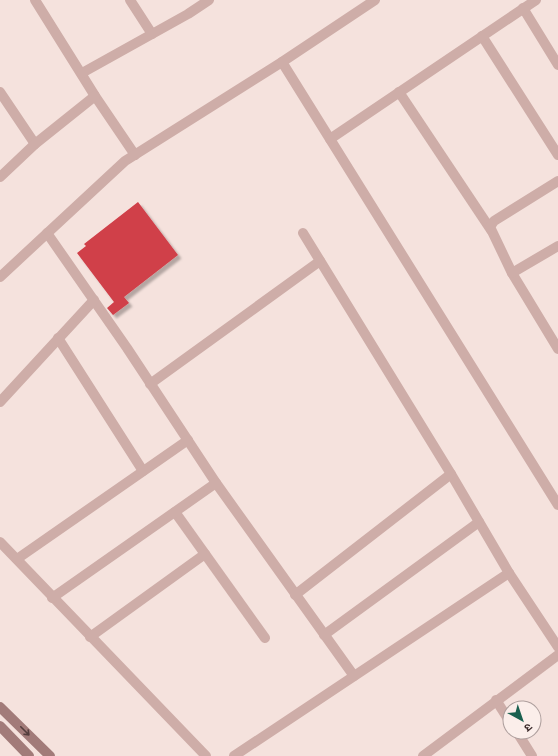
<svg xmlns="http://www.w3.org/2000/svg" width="558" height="756" viewBox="0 0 558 756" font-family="'PT Sans Narrow','Noto Sans Devanagari',sans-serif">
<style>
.building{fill:#d03f49;filter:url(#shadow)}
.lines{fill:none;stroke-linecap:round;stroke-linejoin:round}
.street{stroke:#ceada8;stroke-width:10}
.secondary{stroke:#a27b79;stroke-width:10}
.oneway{stroke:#543e3d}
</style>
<defs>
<filter id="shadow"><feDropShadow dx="3.5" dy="3.5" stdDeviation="1" flood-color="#0004"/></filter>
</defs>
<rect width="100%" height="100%" fill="#f5e2dd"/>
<polygon class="building" points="138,202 178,255 124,297 129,303 113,315 107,308 114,302 77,253 86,246 84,244"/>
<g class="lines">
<g class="street">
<polyline points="35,0 95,96 135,155"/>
<polyline points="130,0 152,34"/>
<polyline points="523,8 558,65"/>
<polyline points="482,36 558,155"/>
<polyline points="282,62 558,505"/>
<polyline points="82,73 188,14 209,0"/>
<polyline points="0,92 35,144"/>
<polyline points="399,92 491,230"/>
<polyline points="330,139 536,0"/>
<polyline points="0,177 35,144 95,96"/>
<polyline points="558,181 494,221 490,227 512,273 558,349"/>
<polyline points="47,233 127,348 216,483 354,676"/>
<polyline points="303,233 451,474 509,573 558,647"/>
<polyline points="512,273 558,246"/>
<polyline points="0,277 125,161 282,62 375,0"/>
<polyline points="58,338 143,471"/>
<polyline points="150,384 320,261"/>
<polyline points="0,402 94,300"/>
<polyline points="175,512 265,638"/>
<polyline points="0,542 206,756"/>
<polyline points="17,559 188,440"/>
<polyline points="295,595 451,474"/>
<polyline points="52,598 216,483"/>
<polyline points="324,635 479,522"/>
<polyline points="90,637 205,554"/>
<polyline points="496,700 510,722"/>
<polyline points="517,732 532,756"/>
<polyline points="234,756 509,573"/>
<polyline points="423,756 558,655"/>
</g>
<g class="secondary">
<polyline points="0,707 50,756"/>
<polyline points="0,726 29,756"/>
</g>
</g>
<defs><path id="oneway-shaft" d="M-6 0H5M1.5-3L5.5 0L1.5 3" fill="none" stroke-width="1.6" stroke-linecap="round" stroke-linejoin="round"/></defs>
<use class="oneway" href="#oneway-shaft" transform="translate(25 731) rotate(45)"/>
<g transform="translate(522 720) rotate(140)"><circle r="19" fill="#fbeeea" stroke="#ae9f9d"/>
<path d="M0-3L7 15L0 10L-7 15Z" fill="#1a604f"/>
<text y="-6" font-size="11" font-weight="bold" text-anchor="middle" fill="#3a2929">उ</text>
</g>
</svg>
